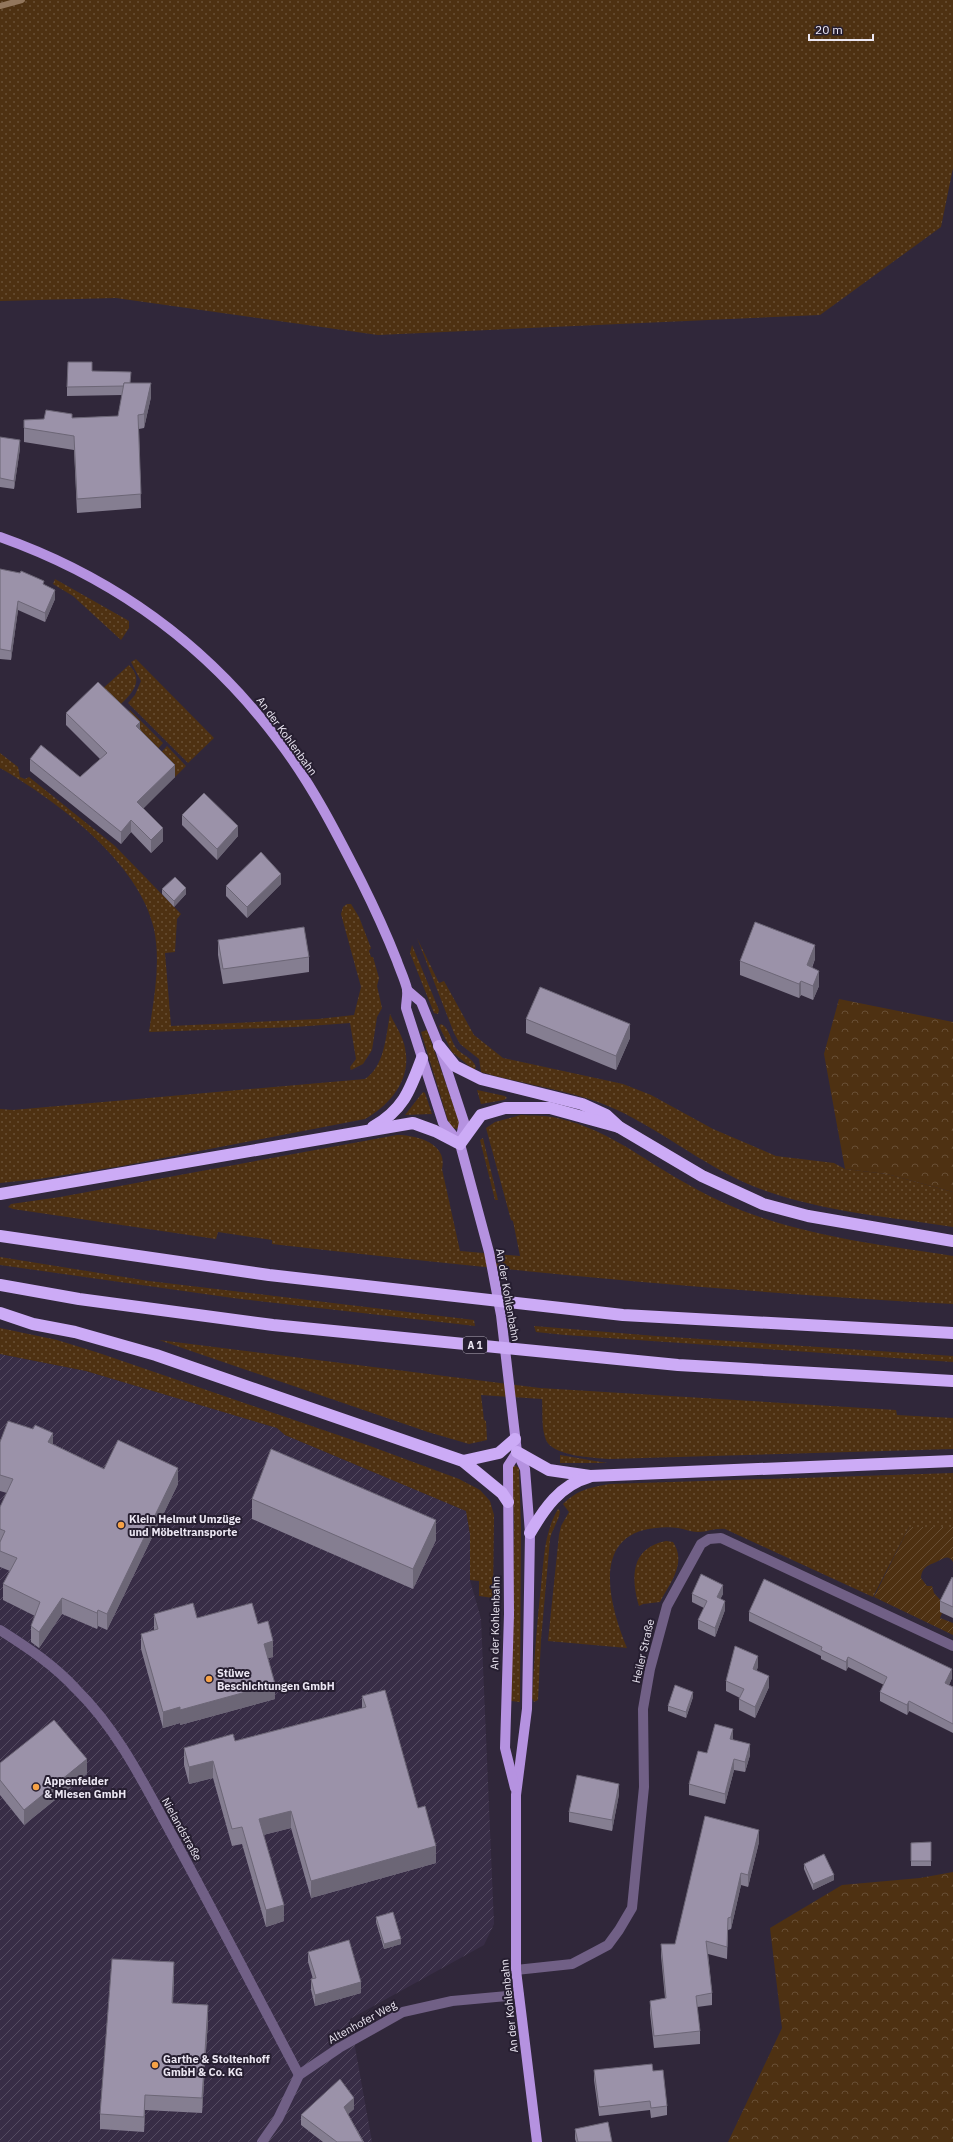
<svg xmlns="http://www.w3.org/2000/svg" width="953" height="2142" viewBox="0 0 953 2142" font-family="'IBM Plex Sans',sans-serif">
<style>
.industrial{fill:url(#industrial-furrows)}
.grass{fill:url(#grass-dots)}
.forest{fill:url(#forest-crowns)}
.garden{fill:url(#garden-furrows)}
.lines{fill:none;stroke-linecap:round;stroke-linejoin:round}
.stream{stroke:#92765c;stroke-width:6}
.minor{stroke:#716086;stroke-width:10}
.major{stroke:#b592e0;stroke-width:10}
.highway{stroke:#ccabf6;stroke-width:12}
.wall{fill:#857e91}
.shaded-wall{fill:#6c6676}
.building{fill:#9b92a9;stroke:#6c6676}
.poi-dot{fill:#f6a247;stroke:#261e30;stroke-width:1.5}
.labels{text-anchor:middle;dominant-baseline:central;stroke-width:4;stroke-linejoin:round;paint-order:stroke}
.shield{fill:#261e30;stroke:#b1abb8;stroke-width:1}
.shield-label{font-size:10px;font-weight:bold;fill:#ece7f3}
.street-label{font-size:11px;fill:#ece7f3;stroke:#261e30}
.poi-label{font-size:11px;font-weight:bold;fill:#ece7f3;stroke:#261e30;text-anchor:start}
</style>
<defs>
<pattern id="industrial-furrows" width="10" height="10" patternUnits="userSpaceOnUse"><rect width="10" height="10" fill="#382d46"/><path d="M-1 1l2-2M0 10L10 0M9 11l2-2" fill="none" stroke="#554b61"/></pattern>
<pattern id="grass-dots" width="8" height="8" patternUnits="userSpaceOnUse"><rect width="8" height="8" fill="#4e3112"/><path d="M2 2h.1M6 6h.1" fill="none" stroke="#684f35" stroke-width="1.8" stroke-linecap="round"/></pattern>
<pattern id="forest-crowns" width="20" height="18" patternUnits="userSpaceOnUse"><rect width="20" height="18" fill="#4e3112"/><path d="M2 6a3 3 0 1 1 6 0M12 15a3 3 0 1 1 6 0" fill="none" stroke="#684f35"/></pattern>
<pattern id="garden-furrows" width="10" height="10" patternUnits="userSpaceOnUse"><rect width="10" height="10" fill="#4e3112"/><path d="M-1 1l2-2M0 10L10 0M9 11l2-2" fill="none" stroke="#684f35"/></pattern>
</defs>
<rect width="100%" height="100%" fill="#30273a"/>
<polygon class="industrial" points="0,1354 86,1371 277,1428 285,1435 466,1511 470,1534 470,1580 481,1619 494,1924 484,1945 350,2019 372,2142 0,2142"/>
<g class="grass">
<polygon points="0,0 953,0 953,168 941,227 820,315 378,335 116,298 0,301"/>
<polygon points="55,579 129,621 129,628 121,640 73,596 53,584"/>
<polygon points="136,659 214,738 188,763 128,703 135,695 141,681 131,662"/>
<path d="M129 665C146 682 130 695 117 708L100 691Z"/>
<polygon points="130,710 163,743 155,752 124,717"/>
<polygon points="167,746 186,766 175,777 156,758"/>
<path d="M0 753 18 767 20 777 25 779 29 777 115 846 181 914 177 919 175 952 165 953 171 1026 318 1019 354 1015 361 987 341 914 343 907 347 904H351L359 917 371 948 369 951 371 957H373L379 978 377 986 382 1008 377 1017 372 1050 363 1064 351 1070 350 1067 356 1059 350 1023 295 1027 149 1032C154 998 161 963 154 929 140 863 56 800 0 768Z"/>
<path d="M417 938 439 983 444 981 474 1035 503 1058 623 1084 651 1095 713 1129 776 1156 834 1163 845 1169 887 1174 953 1192V1227C891 1217 826 1212 766 1191 711 1172 667 1133 615 1109 572 1090 525 1085 481 1072L479 1059 460 1044 454 1033Z"/>
<polygon points="412,945 439,1010 438,1014 434,1013 410,953"/>
<path d="M390 1014C395 1025 403 1036 405 1048 412 1079 390 1105 365 1119L122 1166 39 1179 0 1183V1109L13 1110 365 1079C385 1066 386 1035 390 1014Z"/>
<path d="M441 1024C449 1027 451 1041 456 1048 462 1055 473 1058 476 1067L474 1070 452 1052 439 1026Z"/>
<polygon points="427,1030 460,1124 457,1129 450,1127 421,1032"/>
<polygon points="477,1090 505,1096 507,1098 504,1100 481,1104"/>
<polygon points="423,1092 425,1093 432,1114 405,1115"/>
<path d="M521 1115C533 1116 546 1115 557 1118 594 1126 624 1145 655 1165 682 1182 713 1199 743 1211 811 1237 882 1245 953 1256V1304C725 1292 499 1270 272 1244V1240L218 1232 216 1239 13 1209 8 1207 11 1204 60 1197 397 1135C416 1135 448 1143 442 1169L460 1251 520 1256 513 1221 511 1220 486 1128 495 1122Z"/>
<polygon points="483,1138 498,1200 495,1200 480,1140"/>
<polygon points="0,1257 149,1281 474,1320 475,1326 233,1298 0,1265"/>
<polygon points="534,1326 656,1336 953,1356 953,1362 565,1335 536,1332"/>
<polygon points="0,1328 57,1340 99,1353 370,1446 459,1479 480,1490 490,1501 494,1515 493,1598 479,1596 479,1581 470,1580 470,1534 466,1511 285,1435 277,1428 86,1371 0,1354"/>
<path d="M159 1340 540 1388 896 1410 897 1415 953 1418V1449L609 1459C594 1458 552 1456 546 1440 541 1428 543 1412 542 1399L481 1395 484 1420 486 1421 487 1440 469 1444 428 1432Z"/>
<polygon points="560,1455 607,1463 560,1463"/>
<polygon points="514,1465 519,1468 521,1527 520,1702 511,1701 514,1523 512,1467"/>
<path d="M953 1473V1527H909L873 1597 725 1529C713 1528 709 1532 698 1532 691 1532 685 1529 678 1528 671 1527 663 1527 656 1528 589 1534 610 1607 627 1648L548 1641 559 1535 561 1526 569 1512 563 1504C577 1490 591 1487 610 1484Z"/>
<path d="M558 1509 560 1511C559 1521 552 1529 550 1539L541 1640 538 1700 534 1702 532 1698C534 1661 537 1623 541 1586 544 1559 544 1533 558 1509Z"/>
<path d="M666 1541 673 1542C687 1563 670 1583 660 1602L643 1604 639 1606C631 1578 630 1548 666 1541Z"/>
</g>
<g class="forest">
<polygon points="839,999 953,1022 953,1192 887,1174 845,1169 824,1054"/>
<polygon points="953,1872 953,2142 728,2142 782,2028 770,1928 842,1885 920,1878"/>
</g>
<path class="garden" d="M909 1527H953V1562C948 1554 944 1559 938 1561 928 1566 922 1566 921 1578L927 1586H932L934 1593 944 1604 940 1612 942 1613 940 1618 953 1623V1635L874 1597Z"/>
<g class="lines">
<polyline class="stream" points="0,6 22,0"/>
<g class="minor">
<path d="M0 1630C27 1647 54 1665 76 1689 118 1730 144 1784 172 1835 215 1914 257 1995 299 2075"/>
<polyline points="516,1970 572,1964 593,1953 608,1945 619,1930 632,1908 644,1787 643,1709 650,1669 667,1606 701,1544 709,1539 721,1538 953,1646"/>
<polyline points="262,2142 278,2119 299,2075 339,2048 403,2012 452,2001 519,1995"/>
</g>
<g class="major">
<path d="M0 537C113 577 206 644 278 740 311 783 336 832 361 881 374 907 386 933 397 961 400 970 405 980 407 989 408 995 406 1002 406 1008L443 1123 460 1144 489 1252 501 1315 517 1452 525 1469 530 1533 527 1709 516 1795V1970L537 2142"/>
<polyline points="407,990 421,1002 439,1046 464,1122 460,1142"/>
<polyline points="515,1788 505,1748 509,1614 508,1466 517,1452"/>
</g>
<g class="highway">
<polyline points="439,1046 455,1066 481,1079 582,1104 606,1115 619,1127 702,1176 763,1204 808,1216 953,1241"/>
<path d="M373 1127C404 1109 410 1090 422 1058"/>
<polyline points="0,1194 413,1123 435,1131 460,1144 481,1115 505,1108 550,1108 619,1127"/>
<polyline points="0,1236 269,1275 623,1315 953,1333"/>
<polyline points="0,1285 79,1299 273,1325 678,1365 953,1381"/>
<polyline points="0,1313 33,1324 75,1332 156,1355 463,1461 502,1493 508,1502"/>
<polyline points="517,1452 549,1470 590,1476 953,1461"/>
<polyline points="463,1461 499,1453 515,1439"/>
<path d="M530 1533C544 1509 560 1485 589 1477"/>
</g>
</g>
<g class="wall">
<polygon points="92,371 131,383 151,397 144,428 139,429 141,508 77,513 74,450 24,442 24,428 72,418 118,416 122,395 67,396 67,387"/>
<polygon points="0,437 20,448 14,489 0,487"/>
<polygon points="0,569 44,585 55,599 45,622 18,610 11,660 0,659"/>
<polygon points="66,713 140,729 175,777 143,808 163,841 151,853 131,832 121,844 30,771 30,759 80,777 100,759 66,725"/>
<polygon points="182,815 238,836 217,860 182,825"/>
<polygon points="281,884 247,918 226,896 226,886"/>
<polygon points="162,889 186,894 174,907 162,894"/>
<polygon points="218,940 309,957 309,972 223,984 218,955"/>
<polygon points="815,959 812,968 819,986 813,1000 801,995 799,998 740,975 740,961"/>
<polygon points="526,1019 630,1038 616,1070 526,1033"/>
<polygon points="0,1442 53,1444 104,1469 178,1484 107,1630 98,1626 97,1629 62,1614 39,1648 31,1642 31,1626 35,1616 3,1600 3,1584 10,1571 0,1567 0,1507 7,1493 0,1491"/>
<polygon points="252,1499 436,1540 413,1589 252,1519"/>
<polygon points="953,1578 953,1618 940,1612 940,1601"/>
<polygon points="692,1594 723,1594 720,1599 725,1610 715,1637 698,1629 698,1620 704,1608 692,1602"/>
<polygon points="749,1612 952,1678 949,1685 953,1687 953,1733 909,1711 907,1715 880,1701 880,1692 884,1685 848,1667 846,1671 821,1659 821,1656 749,1621"/>
<polygon points="154,1614 197,1618 258,1624 273,1657 268,1658 275,1699 180,1725 180,1723 163,1728 141,1649 141,1634 154,1630"/>
<polygon points="758,1667 756,1671 769,1687 755,1718 739,1710 739,1699 740,1698 726,1691 726,1681"/>
<polygon points="362,1696 418,1808 436,1863 311,1898 291,1828 263,1835 284,1921 266,1927 242,1844 232,1846 213,1778 189,1784 184,1765 184,1748 235,1741 362,1708"/>
<polygon points="693,1697 686,1718 668,1711 668,1706"/>
<polygon points="733,1739 732,1740 750,1755 745,1772 734,1770 725,1804 689,1795 689,1784 707,1753"/>
<polygon points="0,1763 87,1774 24,1825 0,1795"/>
<polygon points="619,1794 612,1831 569,1822 569,1812"/>
<polygon points="759,1842 748,1887 741,1885 731,1929 728,1930 727,1959 708,1954 712,1993 712,2005 697,2007 700,2031 700,2044 654,2048 650,2013 650,2001 665,1998 661,1956 661,1944 675,1944"/>
<polygon points="931,1842 931,1866 911,1866 911,1843"/>
<polygon points="804,1864 834,1880 813,1890 804,1869"/>
<polygon points="376,1917 401,1944 384,1949 376,1922"/>
<polygon points="308,1952 361,1993 315,2006 311,1990 311,1979 313,1979 308,1962"/>
<polygon points="174,1976 173,2003 208,2020 202,2113 145,2110 144,2132 100,2129 100,2114"/>
<polygon points="594,2070 653,2071 667,2106 667,2115 651,2118 650,2110 599,2116 594,2080"/>
<polygon points="354,2109 348,2114 364,2142 323,2142 301,2125 301,2115"/>
<polygon points="575,2129 612,2142 576,2142 575,2139"/>
</g>
<g class="shaded-wall">
<polygon points="151,383 151,397 144,428 144,414"/>
<polygon points="20,440 20,448 14,489 14,481"/>
<polygon points="55,590 55,599 45,622 45,613"/>
<polygon points="18,601 18,610 11,660 11,651"/>
<polygon points="140,722 140,735 136,726"/>
<polygon points="175,765 175,777 137,815 137,802"/>
<polygon points="131,820 131,832 121,844 121,832"/>
<polygon points="238,826 238,836 217,860 217,849"/>
<polygon points="163,828 163,841 151,853 151,840"/>
<polygon points="281,874 281,884 247,918 247,907"/>
<polygon points="186,888 186,894 174,907 174,901"/>
<polygon points="815,945 815,959 807,979 807,965"/>
<polygon points="819,971 819,986 813,1000 813,986"/>
<polygon points="801,981 801,995 799,998 799,984"/>
<polygon points="630,1024 630,1038 616,1070 616,1056"/>
<polygon points="53,1433 53,1449 48,1442"/>
<polygon points="178,1468 178,1484 107,1630 107,1614"/>
<polygon points="436,1520 436,1540 413,1589 413,1569"/>
<polygon points="723,1585 723,1594 717,1606 717,1597"/>
<polygon points="62,1598 62,1614 39,1648 39,1632"/>
<polygon points="725,1601 725,1610 715,1637 715,1628"/>
<polygon points="98,1610 98,1626 97,1629 97,1613"/>
<polygon points="273,1641 273,1657 264,1659 264,1644"/>
<polygon points="758,1656 758,1667 753,1680 753,1669"/>
<polygon points="848,1657 848,1667 846,1671 846,1662"/>
<polygon points="952,1669 952,1678 945,1693 945,1683"/>
<polygon points="769,1676 769,1687 755,1718 755,1707"/>
<polygon points="275,1684 275,1699 180,1725 180,1710"/>
<polygon points="693,1692 693,1697 686,1718 686,1712"/>
<polygon points="909,1701 909,1711 907,1715 907,1705"/>
<polygon points="180,1707 180,1723 163,1728 163,1712"/>
<polygon points="733,1729 733,1739 730,1750 730,1739"/>
<polygon points="750,1744 750,1755 745,1772 745,1762"/>
<polygon points="87,1759 87,1774 24,1825 24,1810"/>
<polygon points="734,1759 734,1770 725,1804 725,1794"/>
<polygon points="213,1761 213,1778 189,1784 189,1767"/>
<polygon points="619,1784 619,1794 612,1831 612,1820"/>
<polygon points="291,1811 291,1828 259,1836 259,1819"/>
<polygon points="759,1830 759,1842 748,1887 748,1875"/>
<polygon points="436,1846 436,1863 311,1898 311,1881"/>
<polygon points="741,1873 741,1885 731,1929 731,1917"/>
<polygon points="834,1875 834,1880 813,1890 813,1884"/>
<polygon points="284,1905 284,1921 266,1927 266,1910"/>
<polygon points="401,1939 401,1944 384,1949 384,1944"/>
<polygon points="174,1962 174,1976 172,2018 172,2003"/>
<polygon points="361,1982 361,1993 315,2006 315,1995"/>
<polygon points="208,2005 208,2020 202,2113 202,2098"/>
<polygon points="145,2095 145,2110 144,2132 144,2117"/>
<polygon points="354,2098 354,2109 344,2118 344,2107"/>
</g>
<g class="building">
<polygon points="68,362 92,362 92,371 131,372 130,383 124,383 124,386 67,387"/>
<polygon points="124,383 151,383 144,414 138,415 141,494 77,499 74,436 24,428 24,420 44,419 46,410 72,414 72,418 118,416"/>
<polygon points="0,437 20,440 14,481 0,478"/>
<polygon points="0,569 20,573 21,571 44,581 43,584 55,590 45,613 18,601 11,651 0,649"/>
<polygon points="98,682 140,722 136,726 175,765 137,802 163,828 151,840 131,820 121,832 30,759 41,745 80,777 107,753 66,713"/>
<polygon points="204,793 238,826 217,849 182,815"/>
<polygon points="261,852 281,874 247,907 226,886"/>
<polygon points="175,877 186,888 174,901 162,889"/>
<polygon points="755,922 815,945 807,965 819,971 813,986 801,981 799,984 740,961"/>
<polygon points="304,927 309,957 223,969 218,940"/>
<polygon points="540,987 630,1024 616,1056 526,1019"/>
<polygon points="8,1421 33,1429 35,1425 53,1433 48,1442 104,1469 118,1440 178,1468 107,1614 98,1610 97,1613 62,1598 39,1632 31,1626 40,1602 3,1584 17,1558 0,1551 0,1542 5,1531 0,1529 0,1507 13,1479 0,1475 0,1442"/>
<polygon points="271,1449 436,1520 413,1569 252,1499"/>
<polygon points="701,1574 723,1585 717,1597 725,1601 715,1628 698,1620 707,1601 692,1594"/>
<polygon points="952,1577 953,1578 953,1607 940,1601"/>
<polygon points="764,1579 952,1669 945,1683 953,1687 953,1724 909,1701 907,1705 880,1692 887,1677 848,1657 846,1662 821,1650 822,1647 749,1612"/>
<polygon points="193,1603 197,1618 252,1603 258,1624 268,1621 273,1641 264,1644 275,1684 180,1710 180,1707 163,1712 141,1634 158,1629 154,1614"/>
<polygon points="735,1646 758,1656 753,1669 769,1676 755,1707 739,1699 744,1689 726,1681"/>
<polygon points="675,1685 693,1692 686,1712 668,1706"/>
<polygon points="385,1690 418,1808 425,1806 436,1846 311,1881 291,1811 259,1819 284,1905 266,1910 242,1827 232,1829 213,1761 189,1767 184,1748 233,1734 235,1741 366,1707 362,1696"/>
<polygon points="54,1720 87,1759 24,1810 0,1780 0,1763"/>
<polygon points="715,1724 733,1729 730,1739 750,1744 745,1762 734,1759 725,1794 689,1784 698,1751 707,1753"/>
<polygon points="577,1775 619,1784 612,1820 569,1812"/>
<polygon points="705,1816 759,1830 748,1875 741,1873 731,1917 728,1918 727,1947 706,1941 712,1993 696,1996 700,2031 654,2036 650,2001 666,1998 661,1944 675,1944"/>
<polygon points="931,1842 931,1861 911,1861 911,1843"/>
<polygon points="824,1854 834,1875 813,1884 804,1864"/>
<polygon points="393,1912 401,1939 384,1944 376,1917"/>
<polygon points="349,1940 361,1982 315,1995 311,1979 316,1978 308,1952"/>
<polygon points="112,1959 174,1962 172,2003 208,2005 202,2098 145,2095 144,2117 100,2114"/>
<polygon points="652,2064 653,2071 663,2070 667,2106 651,2108 650,2101 599,2107 594,2070"/>
<polygon points="340,2079 354,2098 344,2107 363,2142 337,2142 301,2115"/>
<polygon points="608,2122 612,2142 578,2142 575,2129"/>
</g>
<g class="poi-dot">
<circle cx="121" cy="1525" r="4"/>
<circle cx="209" cy="1679" r="4"/>
<circle cx="36" cy="1787" r="4"/>
<circle cx="155" cy="2065" r="4"/>
</g>
<g class="labels">
<rect class="shield" x="463" y="1337" width="24" height="16" rx="3"/>
<g class="shield-label">
<text x="475" y="1345">A 1</text>
</g>
<g class="street-label">
<text transform="translate(287 736) rotate(54)">An der Kohlenbahn</text>
<text transform="translate(508 1295) rotate(80)">An der Kohlenbahn</text>
<text transform="translate(495 1623) rotate(-89)">An der Kohlenbahn</text>
<text transform="translate(643 1651) rotate(-77)">Heiler Straße</text>
<text transform="translate(182 1829) rotate(61)">Nielandstraße</text>
<text transform="translate(509 2006) rotate(-96)">An der Kohlenbahn</text>
<text transform="translate(362 2022) rotate(-29)">Altenhofer Weg</text>
</g>
<g class="poi-label">
<text x="129" y="1519">Klein Helmut Umzüge<tspan x="129" dy="13">und Möbeltransporte</tspan></text>
<text x="217" y="1673">Stüwe<tspan x="217" dy="13">Beschichtungen GmbH</tspan></text>
<text x="44" y="1781">Appenfelder<tspan x="44" dy="13">&amp; Miesen GmbH</tspan></text>
<text x="163" y="2059">Garthe &amp; Stoltenhoff<tspan x="163" dy="13">GmbH &amp; Co. KG</tspan></text>
</g>
</g>
<path d="M809 34v6h64v-6" fill="none" stroke="#ece7f3" stroke-width="2"/>
<text x="815" y="34" font-size="12" fill="#ece7f3" stroke="#261e30" stroke-width="3" paint-order="stroke">20 m</text>
</svg>
